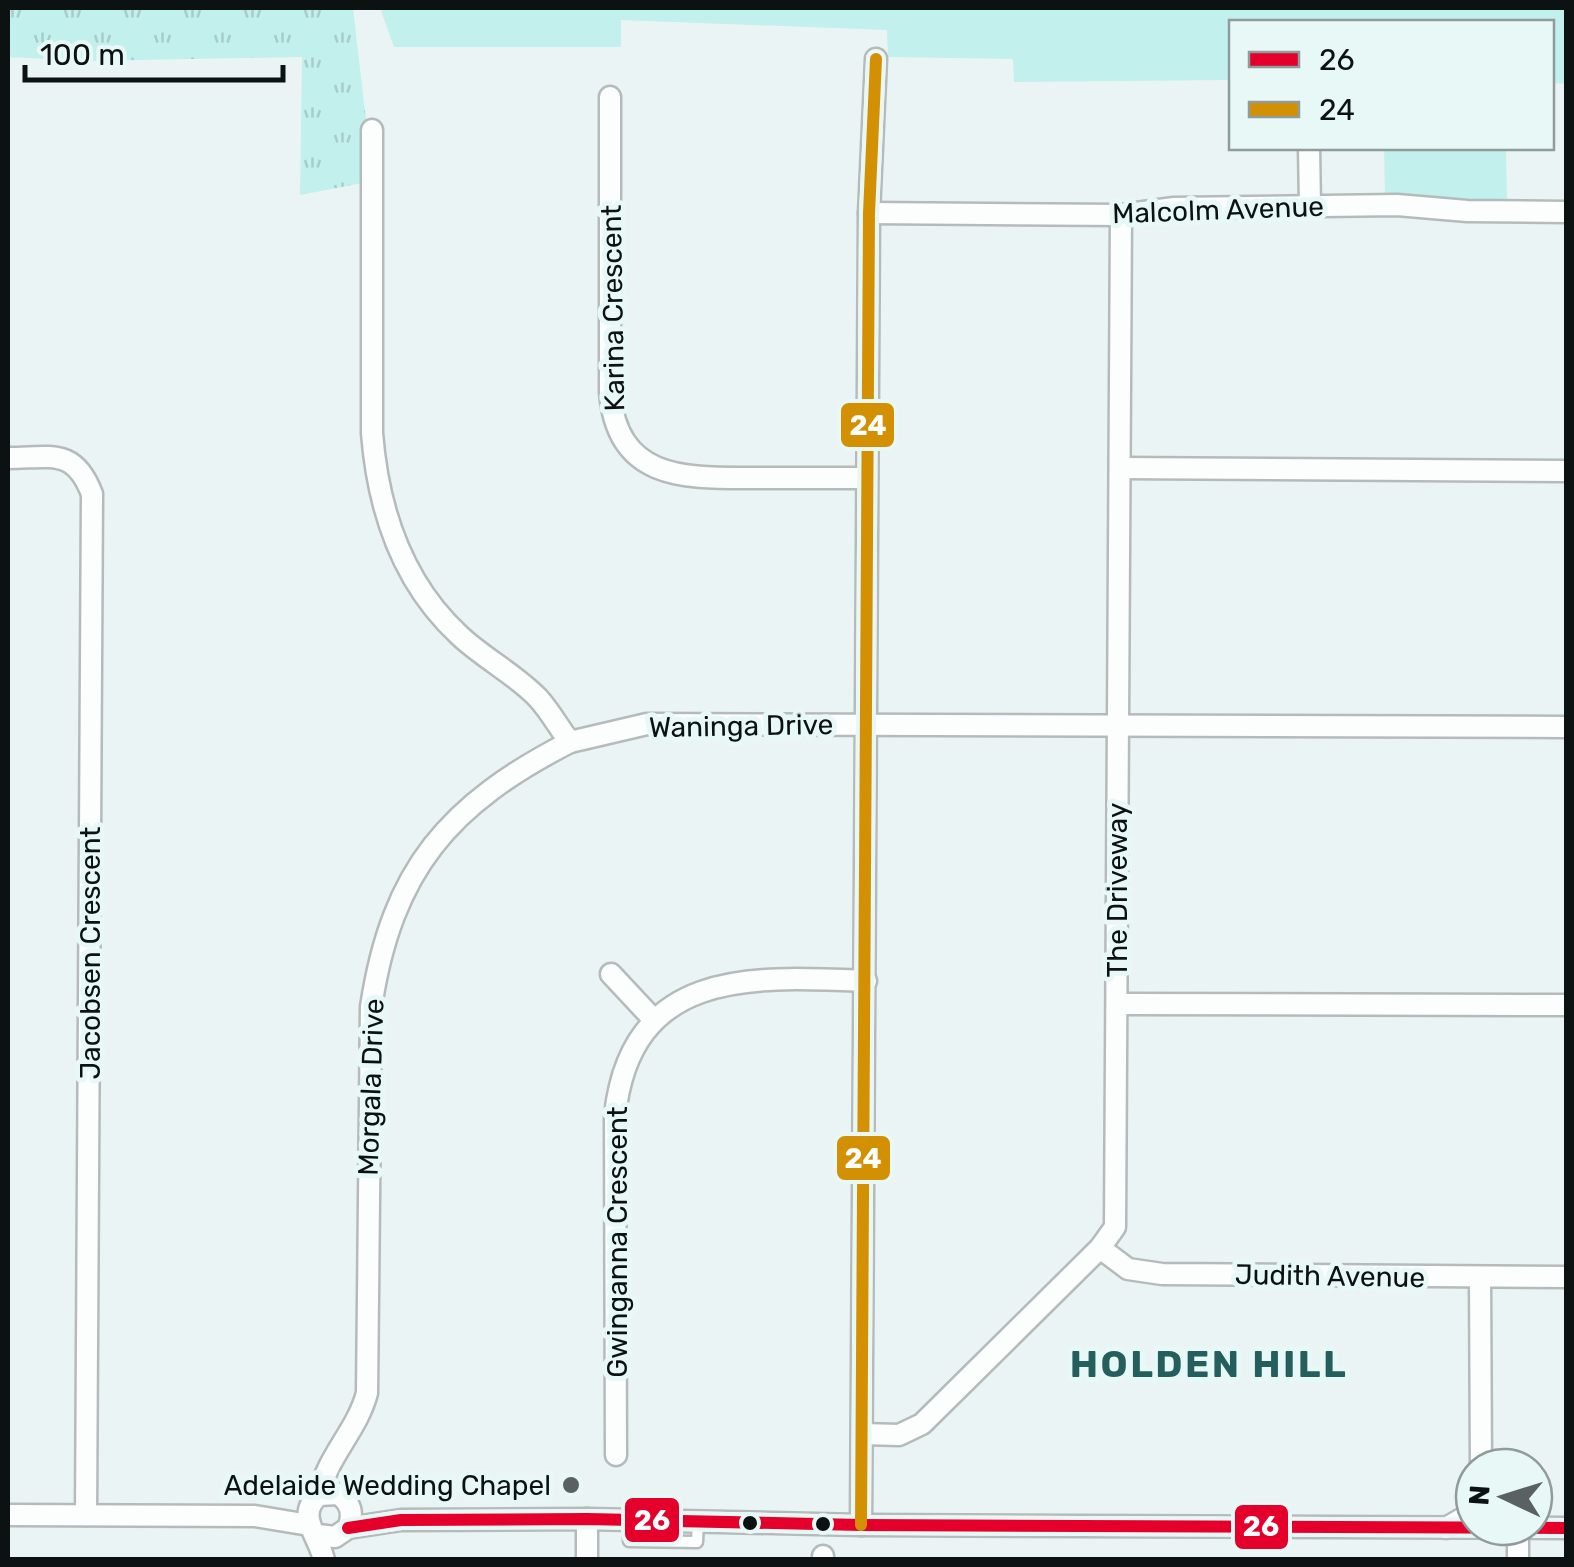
<svg xmlns="http://www.w3.org/2000/svg" width="1574" height="1567" viewBox="0 0 1574 1567" font-family="Rubik,sans-serif">
<style>
.grass{fill:url(#grass-tufts)}
.green{fill:#c2f0ed}
.lines{fill:none;stroke-linecap:round;stroke-linejoin:round}
.service-casing{stroke:#b5bbbb;stroke-width:15}
.minor-casing{stroke:#b5bbbb;stroke-width:25}
.service{stroke:#fcfdfd;stroke-width:10}
.minor{stroke:#fcfdfd;stroke-width:20}
.bus-1-casing{stroke:#e7f8f7;stroke-width:20}
.bus-2-casing{stroke:#e7f8f7;stroke-width:20}
.bus-1{stroke:#e4002b;stroke-width:12}
.bus-2{stroke:#d49003;stroke-width:12}
.poi-dot{fill:#5a6161;stroke:#e7f8f7;stroke-width:4}
.bus-dot{fill:#0c1212;stroke:#e7f8f7;stroke-width:4}
.labels{text-anchor:middle;dominant-baseline:central;stroke-width:10;stroke-linejoin:round;paint-order:stroke}
.street-label{font-size:28px;fill:#0c1212;stroke:#e7f8f7}
.poi-label{font-size:28px;fill:#0c1212;stroke:#e7f8f7;text-anchor:end}
.district-label{font-size:38px;font-weight:bold;letter-spacing:2.5px;fill:#255f5d;stroke:#e7f8f7}
.line-badge{stroke:#e7f8f7;stroke-width:4}
.badge-label{font-size:28px;text-anchor:middle;font-weight:bold;fill:#fff}
</style>
<defs>
<pattern id="grass-tufts" width="24" height="20" patternUnits="userSpaceOnUse" patternTransform="scale(2.5)"><rect width="24" height="20" fill="#c2f0ed"/><path d="M3 7l-1-3M5 7V3M7 7l1-3M15 17l-1-3M17 17v-4M19 17l1-3" fill="none" stroke="#a6cdca"/></pattern>
</defs>
<rect width="100%" height="100%" fill="#ebf4f4"/>
<polygon class="grass" points="8,8 353,8 373,181 300,195 302,57 88,61 8,57"/>
<g class="green">
<polygon points="380,8 1566,8 1566,84 1552,83 1552,22 1232,22 1231,80 1014,82 1013,59 888,57 887,30 621,20 621,47 394,47"/>
<polygon points="1384,148 1506,148 1507,204 1385,197"/>
</g>
<g class="lines">
<g class="service-casing">
<polyline id="service" points="629,1520 629,1541 697,1542 698,1521"/>
</g>
<g class="minor-casing">
<g id="minor">
<path d="M610 97V392C617 482 687 478 757 478 794 478 831 478 867 478"/>
<path d="M372 130V433C378 509 402 582 459 635 483 658 515 674 538 698 550 711 559 728 570 742L647 724 1566 727"/>
<polyline points="1309,148 1310,206"/>
<polyline points="869,213 1121,215 1174,208 1397,205 1467,211 1566,212"/>
<path d="M8 458C51 458 74 447 92 494L86 1515"/>
<polyline points="1120,468 1566,471"/>
<polyline points="611,974 654,1020"/>
<polyline points="1118,1004 1566,1005"/>
<polyline points="1100,1248 1128,1269 1162,1274 1566,1277"/>
<polyline points="1480,1277 1481,1467"/>
<polyline points="863,1434 899,1435 922,1424 1100,1248 1115,1227 1121,215"/>
<path d="M616 1455 615 1115C631 969 750 976 866 981"/>
<path d="M319 1495C327 1456 357 1431 367 1393L371 1007C392 869 449 804 570 742"/>
<polyline points="8,1515 255,1516 309,1525"/>
<polyline points="861,1525 869,213 876,59"/>
<polyline points="348,1528 401,1520 587,1519 861,1525 1566,1528"/>
<polyline points="1446,1528 1465,1517 1474,1504"/>
<path d="M318 1535 335 1537 348 1528C354 1514 351 1502 338 1494L319 1495C295 1515 319 1536 324 1560"/>
<polyline points="587,1560 587,1519"/>
<polyline points="823,1560 823,1556"/>
<polyline points="1518,1560 1518,1528"/>
</g>
</g>
<use href="#service" class="service"/>
<use href="#minor" class="minor"/>
<g class="bus-1-casing">
<polyline id="bus-1" points="348,1528 401,1520 587,1519 861,1525 1566,1528"/>
</g>
<g class="bus-2-casing">
<polyline id="bus-2" points="861,1525 869,213 876,59"/>
</g>
<use href="#bus-1" class="bus-1"/>
<use href="#bus-2" class="bus-2"/>
</g>
<circle class="poi-dot" cx="571" cy="1485" r="10"/>
<g class="bus-dot">
<circle cx="750" cy="1523" r="9"/>
<circle cx="823" cy="1524" r="9"/>
</g>
<g class="labels">
<g class="street-label">
<text transform="translate(1218 210) rotate(-2)">Malcolm Avenue</text>
<text transform="translate(613 308) rotate(-91)">Karina Crescent</text>
<text transform="translate(741 726) rotate(-1)">Waninga Drive</text>
<text transform="translate(1117 890) rotate(-90)">The Driveway</text>
<text transform="translate(90 953) rotate(-90)">Jacobsen Crescent</text>
<text transform="translate(371 1087) rotate(-88)">Morgala Drive</text>
<text transform="translate(617 1242) rotate(-90)">Gwinganna Crescent</text>
<text transform="translate(1330 1276) rotate(1)">Judith Avenue</text>
</g>
<g class="poi-label">
<text x="551" y="1485">Adelaide Wedding Chapel</text>
</g>
<g class="district-label">
<text x="1209" y="1364">HOLDEN HILL</text>
</g>
</g>
<g class="line-badge">
<rect x="839" y="401" width="57" height="48" rx="10" fill="#d49003"/>
<rect x="835" y="1134" width="57" height="48" rx="10" fill="#d49003"/>
<rect x="623" y="1496" width="58" height="48" rx="10" fill="#e4002b"/>
<rect x="1233" y="1503" width="57" height="48" rx="10" fill="#e4002b"/>
</g>
<g class="badge-label">
<text x="868" y="435">24</text>
<text x="863" y="1168">24</text>
<text x="652" y="1530">26</text>
<text x="1261" y="1536">26</text>
</g>
<rect width="1574" height="1567" fill="none" stroke="#0c1212" stroke-width="20"/>
<rect x="1229" y="20" width="325" height="130" fill="#e7f8f7" stroke="#8f9c9b" stroke-width="2.5"/>
<rect x="1249" y="52" width="50" height="15" fill="#e4002b" stroke="#8f9c9b" stroke-width="2.5"/>
<text x="1319" y="70" font-size="30" fill="#0c1212">26</text>
<rect x="1249" y="102" width="50" height="15" fill="#d49003" stroke="#8f9c9b" stroke-width="2.5"/>
<text x="1319" y="120" font-size="30" fill="#0c1212">24</text>
<g transform="translate(1504 1497) rotate(274)"><circle r="48" fill="#e7f8f7" stroke="#8f9c9b" stroke-width="2.5"/>
<path d="M0-8L18 38L0 25L-18 38Z" fill="#5a6161"/>
<text y="-15" font-size="28" font-weight="bold" text-anchor="middle" fill="#0c1212">N</text>
</g>
<path d="M25 65v15h258v-15" fill="none" stroke="#0c1212" stroke-width="5"/>
<text x="40" y="65" font-size="30" fill="#0c1212" stroke="#e7f8f7" stroke-width="8" paint-order="stroke">100 m</text>
</svg>
